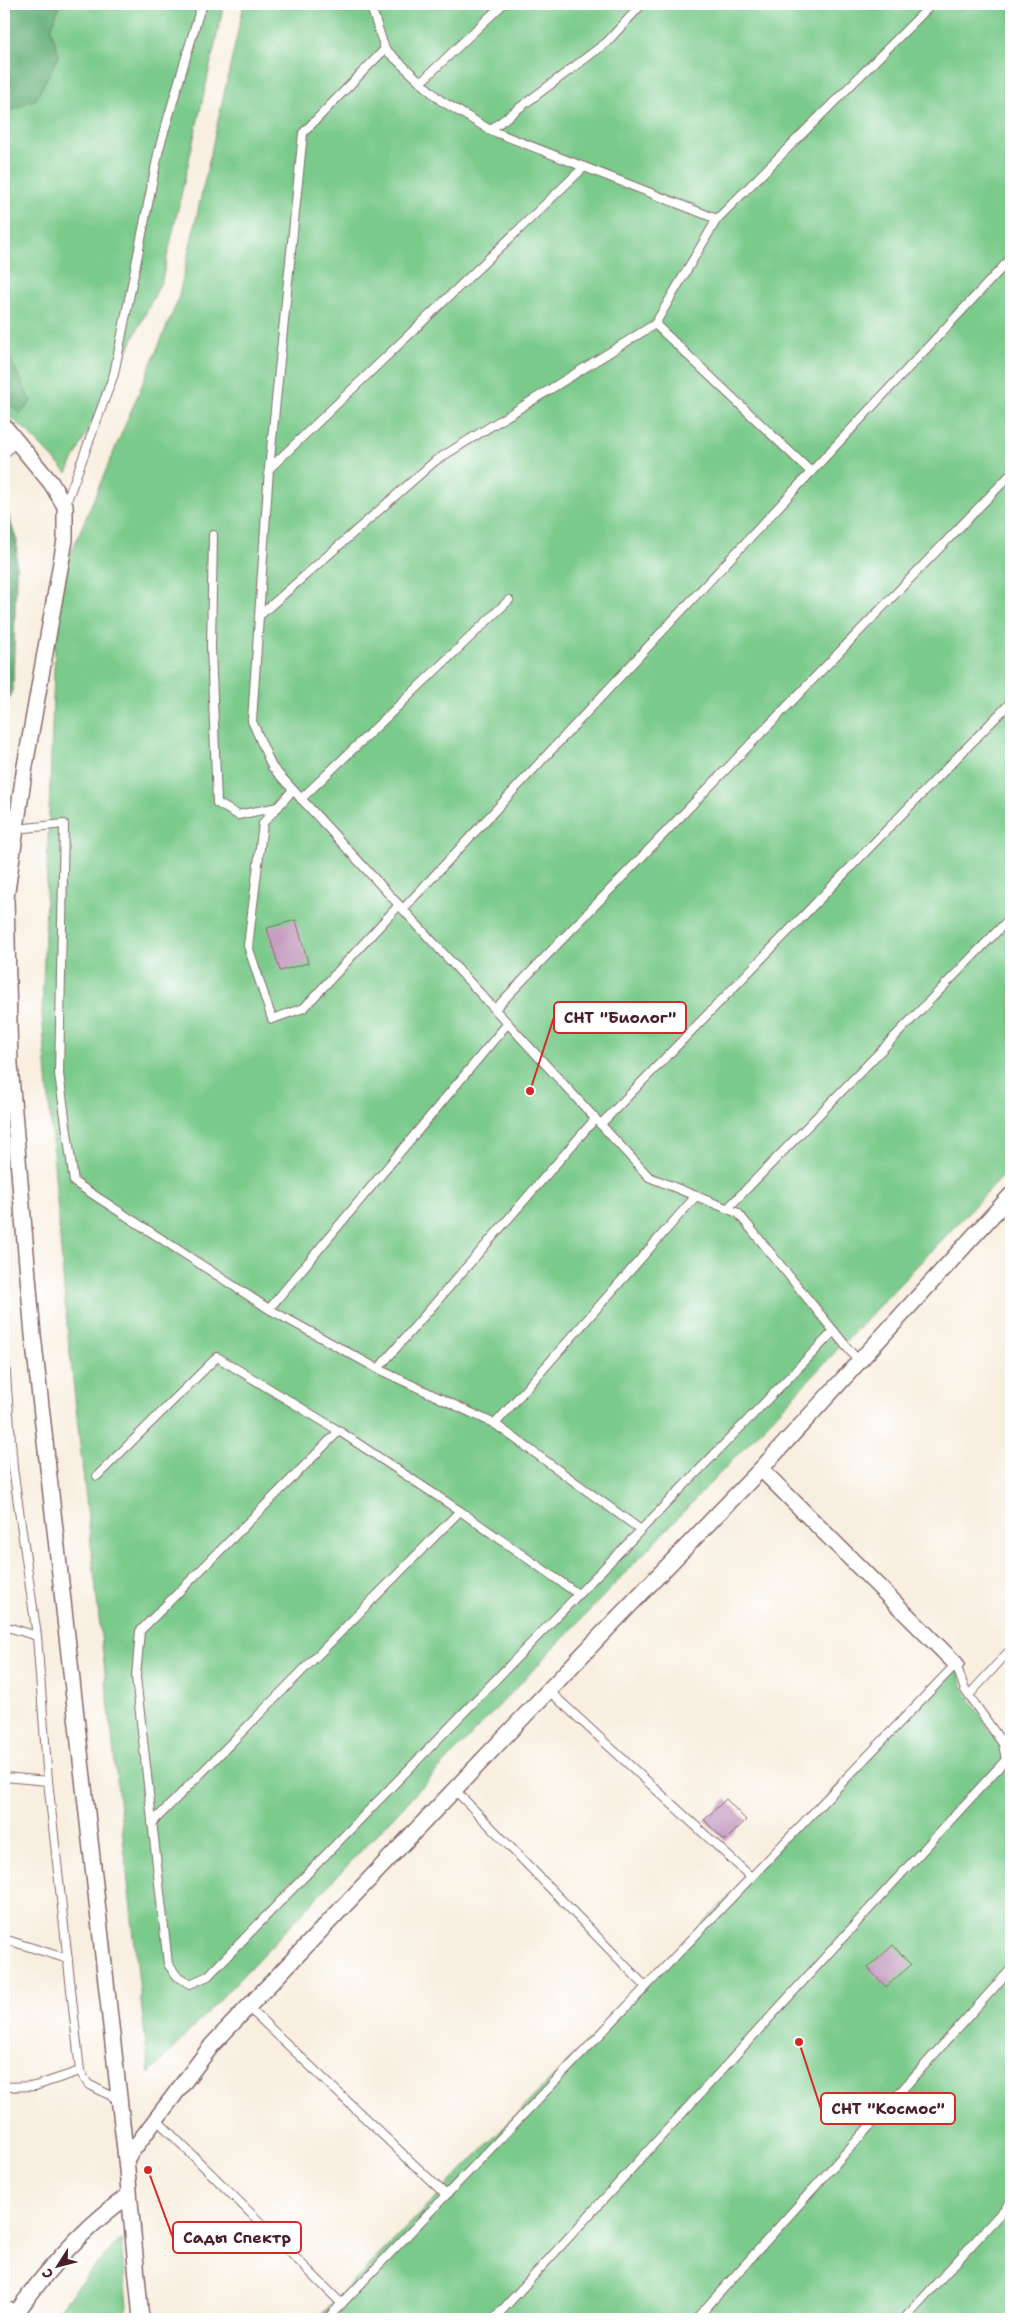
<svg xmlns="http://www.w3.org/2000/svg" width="1015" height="2323" viewBox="0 0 1015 2323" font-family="'Shantell Sans',sans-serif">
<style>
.green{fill:#7aca8b;stroke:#62745b}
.forest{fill:#63ae77;stroke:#566651}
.building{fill:#c49abf}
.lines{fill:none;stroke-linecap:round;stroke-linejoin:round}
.lane-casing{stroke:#87686a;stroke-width:10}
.street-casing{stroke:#87686a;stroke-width:18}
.lane{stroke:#fff;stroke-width:8}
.street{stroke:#fff;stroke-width:15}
.leader{fill:none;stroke:#d62828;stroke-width:2}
.callout-dot{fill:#d62828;stroke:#fff;stroke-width:2}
.callout{fill:#fff;stroke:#d62828;stroke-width:2}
.callout-label{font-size:16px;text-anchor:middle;font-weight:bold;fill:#4a1f2b}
</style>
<rect width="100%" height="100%" fill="#fff"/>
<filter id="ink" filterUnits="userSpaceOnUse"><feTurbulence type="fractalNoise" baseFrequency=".02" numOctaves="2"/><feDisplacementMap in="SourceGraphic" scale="10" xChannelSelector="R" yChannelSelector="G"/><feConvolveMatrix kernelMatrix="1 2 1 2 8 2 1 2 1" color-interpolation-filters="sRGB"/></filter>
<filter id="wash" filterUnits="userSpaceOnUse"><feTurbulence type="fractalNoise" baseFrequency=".0096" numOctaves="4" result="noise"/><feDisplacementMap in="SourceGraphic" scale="20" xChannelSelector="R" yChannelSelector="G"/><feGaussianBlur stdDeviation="1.12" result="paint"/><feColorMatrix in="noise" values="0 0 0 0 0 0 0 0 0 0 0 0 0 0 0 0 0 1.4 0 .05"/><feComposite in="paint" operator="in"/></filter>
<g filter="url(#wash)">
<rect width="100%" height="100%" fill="#f8efe0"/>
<g class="green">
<polygon points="4,4 224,4 162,280 67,473 27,431 4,412"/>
<polygon points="244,4 1011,4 1011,1167 149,2074 67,1326 42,1014 57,586 178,300"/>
<polygon points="956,1664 965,1690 1011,1764 1011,2319 317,2319"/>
<polygon points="121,2239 128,2319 51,2319 95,2266"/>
</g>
<g class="forest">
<polygon points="4,4 60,4 51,29 59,55 36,99 4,114"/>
<polygon points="4,345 31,402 20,414 4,399"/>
<polygon points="4,502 17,541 13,688 4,713"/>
</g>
<g id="blocks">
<g class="building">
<polygon points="296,920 308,963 280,971 267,928"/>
<polygon points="726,1799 746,1820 725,1841 704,1820"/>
<polygon points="893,1945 911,1965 886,1987 868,1968"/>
</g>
</g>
</g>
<g filter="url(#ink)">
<use href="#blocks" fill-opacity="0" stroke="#87686a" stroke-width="1"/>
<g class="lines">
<g class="lane-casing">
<g id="lane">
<polyline points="370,4 385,49 440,100 490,130 717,219 932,4"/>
<polyline points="385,49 303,133 269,469 252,721 272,767 649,1177 738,1213 859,1362"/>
<polyline points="421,82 503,4"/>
<polyline points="490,130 607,42 642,4"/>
<polyline points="655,324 811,472"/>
<polyline points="4,455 16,441"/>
<polyline points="269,469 584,167"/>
<polyline points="65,506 114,374 159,149 199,13 204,4"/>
<polyline points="213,535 211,647 217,803 238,815 278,807"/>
<polyline points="259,616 435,461 655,324 717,219"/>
<polyline points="293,790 263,823 248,946 272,1019 304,1008 399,905"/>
<polyline points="301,799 509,600"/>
<polyline points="16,829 64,824 59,1074 74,1182 269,1309 378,1369 495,1424 641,1530"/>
<polyline points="403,909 1011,258"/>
<polyline points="495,1009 1011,474"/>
<polyline points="601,1124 1011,702"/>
<polyline points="728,1208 1011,917"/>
<polyline points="269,1309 508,1023"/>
<polyline points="4,1347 13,1468 37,1636 48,1781 80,2071 88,2084 119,2100"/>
<polyline points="378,1369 595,1119"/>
<polyline points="495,1424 696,1196"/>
<polyline points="339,1431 140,1631 136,1677 168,1964 177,1976 190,1984 208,1976 834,1331"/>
<polyline points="97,1476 217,1357 339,1431 460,1511 578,1594"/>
<polyline points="4,1626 37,1636"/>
<polyline points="548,1690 751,1877"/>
<polyline points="969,1695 1011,1649"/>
<polyline points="4,1777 48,1781"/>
<polyline points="454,1789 646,1987"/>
<polyline points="152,1823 460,1511"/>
<polyline points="4,1939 68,1959"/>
<polyline points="248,2007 446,2195"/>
<polyline points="4,2087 35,2086 80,2071"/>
<polyline points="156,2119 342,2304"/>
<polyline points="4,2306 19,2308"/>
<polyline points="327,2319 956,1664 965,1690 1003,1744 1006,1760 1011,1764"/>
<polyline points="494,2319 1011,1754"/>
<polyline points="696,2319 1011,1969"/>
<polyline points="904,2319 1011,2202"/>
</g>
</g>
<g class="street-casing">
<g id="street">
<polyline points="4,426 51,483 65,506 65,540 25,766 6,898 10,1065 33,1335 126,2159 141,2319"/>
<polyline points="761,1469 956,1664"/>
<polyline points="126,2159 212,2045 605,1631 761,1469 1011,1195"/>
<path d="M12 2319C44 2273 82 2228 128 2196"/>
</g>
</g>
<use href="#lane" class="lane"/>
<use href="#street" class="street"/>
</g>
</g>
<path class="leader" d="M530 1091L554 1017M799 2042L821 2109M148 2170L173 2238"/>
<g class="callout-dot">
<circle cx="530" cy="1091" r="5"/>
<circle cx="799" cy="2042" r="5"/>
<circle cx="148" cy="2170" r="5"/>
</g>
<g class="callout">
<rect x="554" y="1002" width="132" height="31" rx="5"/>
<rect x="821" y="2093" width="134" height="31" rx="5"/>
<rect x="173" y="2222" width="128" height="31" rx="5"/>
</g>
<g class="callout-label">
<text x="620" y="1023">СНТ "Биолог"</text>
<text x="888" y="2114">СНТ "Космос"</text>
<text x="237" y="2243">Сады Спектр</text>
</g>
<rect width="1015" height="2323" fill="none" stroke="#fff" stroke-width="20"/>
<g transform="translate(58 2266) rotate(234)" stroke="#ffffff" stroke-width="4" paint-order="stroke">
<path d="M0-4L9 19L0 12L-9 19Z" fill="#4a1f2b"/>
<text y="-8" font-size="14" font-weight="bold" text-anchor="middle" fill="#4a1f2b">С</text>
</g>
</svg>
